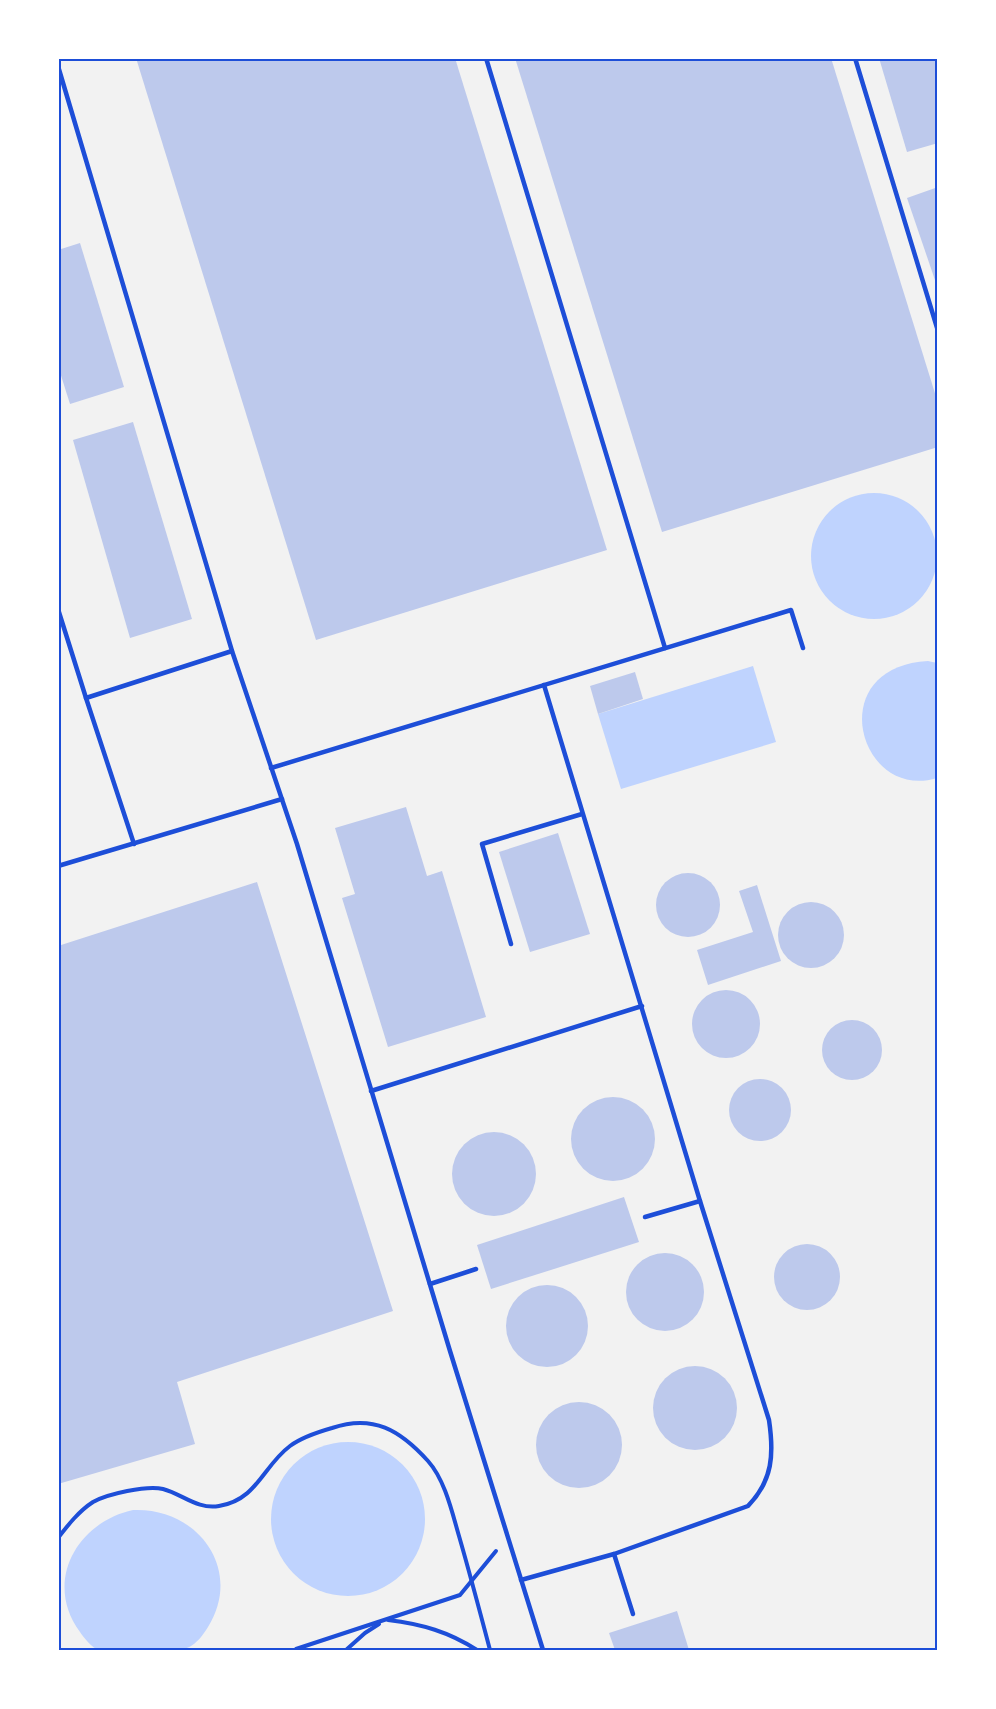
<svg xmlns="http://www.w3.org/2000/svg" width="996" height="1709" viewBox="0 0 996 1709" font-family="'PT Sans Narrow',sans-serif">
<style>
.water{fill:#bfd3fe}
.building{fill:#bdc9ec}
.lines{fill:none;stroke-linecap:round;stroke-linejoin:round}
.path{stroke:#1d4ed8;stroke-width:4}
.service{stroke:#1d4ed8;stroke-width:4.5}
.neatline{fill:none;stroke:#1d4ed8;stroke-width:2}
</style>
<rect width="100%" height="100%" fill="#f2f2f2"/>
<g class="water">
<circle cx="874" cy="556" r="63"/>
<path d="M928 661 937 663V778C859 802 821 667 928 661Z"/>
<polygon points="753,666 776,742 621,789 598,714"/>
<circle cx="348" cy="1519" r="77"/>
<path d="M133 1510C197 1507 244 1569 208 1627 191 1654 182 1650 154 1650 140 1650 111 1654 99 1650 92 1648 84 1638 80 1632 43 1582 77 1522 133 1510Z"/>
</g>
<g class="building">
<polygon points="136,58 455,58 607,550 316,640"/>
<polygon points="515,58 831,58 938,403 938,447 662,532"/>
<polygon points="879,58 938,58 938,143 907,152"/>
<polygon points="938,187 938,286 937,286 907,198"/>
<polygon points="80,243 124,387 70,404 58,366 58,250"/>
<polygon points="133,422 192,619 130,638 73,440"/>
<polygon points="635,672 643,699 598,714 590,686"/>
<polygon points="406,807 427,876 442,871 486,1017 388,1047 342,898 355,894 335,828"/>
<polygon points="558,833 590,934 530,952 499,852"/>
<circle cx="688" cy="905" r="32"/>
<polygon points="257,882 393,1311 177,1382 195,1444 58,1484 58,946"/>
<polygon points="757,885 781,961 708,985 697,950 753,932 739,891"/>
<circle cx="811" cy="935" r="33"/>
<circle cx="726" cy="1024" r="34"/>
<circle cx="852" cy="1050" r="30"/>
<circle cx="760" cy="1110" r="31"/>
<circle cx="613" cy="1139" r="42"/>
<circle cx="494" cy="1174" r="42"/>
<polygon points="624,1197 639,1242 491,1289 477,1245"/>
<circle cx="807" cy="1277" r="33"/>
<circle cx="665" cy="1292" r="39"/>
<circle cx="547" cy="1326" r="41"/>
<circle cx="695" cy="1408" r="42"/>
<circle cx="579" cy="1445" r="43"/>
<polygon points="677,1611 689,1650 615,1650 609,1633"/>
</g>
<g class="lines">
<g class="path">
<path d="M58 1538C68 1525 79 1511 93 1502 107 1494 147 1485 163 1489 182 1494 198 1510 219 1506 257 1500 263 1466 290 1446 302 1437 318 1432 332 1428 373 1414 400 1430 428 1461 445 1480 452 1512 459 1536 470 1574 480 1612 490 1650"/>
<path d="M388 1620C422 1624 449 1632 477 1650"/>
<polyline points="296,1649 460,1595 496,1551"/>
<polyline points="346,1650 365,1633 379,1624"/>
</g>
<g class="service">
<polyline points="486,58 665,648"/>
<polyline points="855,58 938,331"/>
<polyline points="58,66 232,651 297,844 450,1351 543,1650"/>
<polyline points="58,609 86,698 232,651"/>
<polyline points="86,698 134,844"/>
<polyline points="271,768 791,610 803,648"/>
<polyline points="58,866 282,799"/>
<polyline points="511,944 482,844 582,814"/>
<polyline points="371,1091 642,1006"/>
<polyline points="645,1217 700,1201"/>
<polyline points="430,1284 476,1269"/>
<polyline points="614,1554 633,1614"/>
<path d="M521 1580 614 1554 748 1506C773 1480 774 1454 769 1420L700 1201 544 685"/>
</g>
</g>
<rect width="996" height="1709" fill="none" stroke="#ffffff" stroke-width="120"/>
<rect x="60" y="60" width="876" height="1589" class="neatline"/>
</svg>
